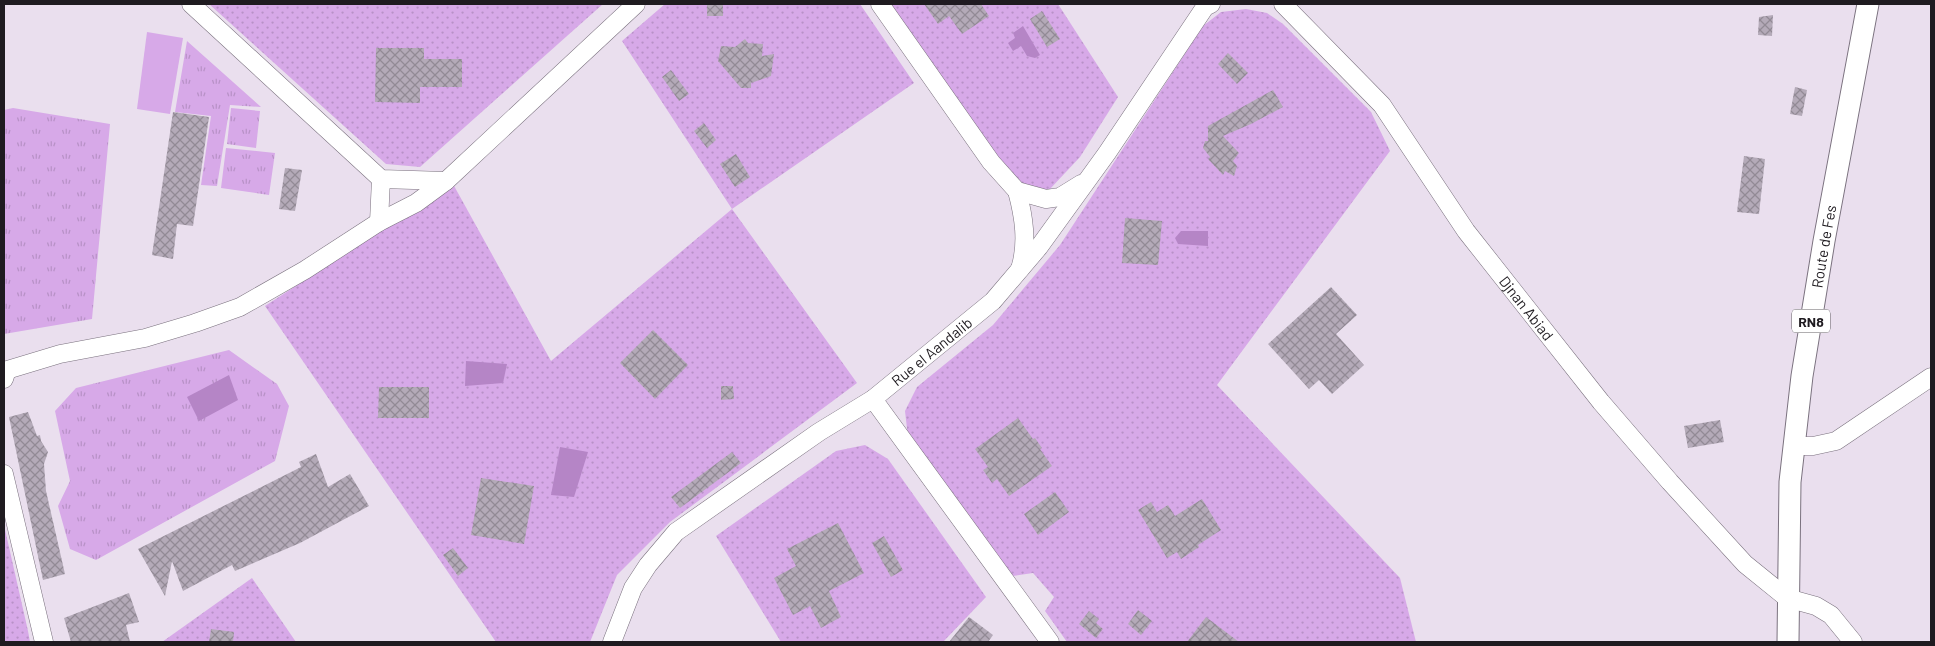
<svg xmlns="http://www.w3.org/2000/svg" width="1935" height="646" viewBox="0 0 1935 646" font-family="Barlow,sans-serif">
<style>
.grass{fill:url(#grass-tufts)}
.park{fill:#d7a9e8}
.garden{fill:url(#garden-dots)}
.water{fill:#b585c6}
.building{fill:url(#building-cross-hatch)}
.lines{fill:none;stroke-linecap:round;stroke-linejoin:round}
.minor-casing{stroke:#7a717e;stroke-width:19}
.major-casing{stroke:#7a717e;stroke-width:23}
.minor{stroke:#fff;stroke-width:18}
.major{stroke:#fff;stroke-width:21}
.labels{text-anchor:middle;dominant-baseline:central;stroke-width:4;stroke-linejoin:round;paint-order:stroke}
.shield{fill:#fff;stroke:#625f63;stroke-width:1}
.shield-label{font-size:14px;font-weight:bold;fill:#1f1b20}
.street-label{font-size:15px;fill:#1f1b20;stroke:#fff}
</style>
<defs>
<pattern id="grass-tufts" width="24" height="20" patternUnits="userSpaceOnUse" patternTransform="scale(1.25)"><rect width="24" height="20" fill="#d7a9e8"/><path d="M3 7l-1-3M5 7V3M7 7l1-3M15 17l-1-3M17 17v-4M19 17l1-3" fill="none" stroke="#b891c7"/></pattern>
<pattern id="garden-dots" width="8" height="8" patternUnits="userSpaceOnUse" patternTransform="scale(1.25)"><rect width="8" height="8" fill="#d7a9e8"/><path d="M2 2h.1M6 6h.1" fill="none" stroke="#b891c7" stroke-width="1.8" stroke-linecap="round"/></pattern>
<pattern id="building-cross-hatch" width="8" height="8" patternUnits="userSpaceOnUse" patternTransform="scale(1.25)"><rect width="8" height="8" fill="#b4aab8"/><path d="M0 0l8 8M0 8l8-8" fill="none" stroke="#928a95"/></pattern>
</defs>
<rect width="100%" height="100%" fill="#eadfee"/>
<g class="grass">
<polygon points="187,41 261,107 230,105 217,186 201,185 211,116 175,112"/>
<polygon points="13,108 110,124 92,319 4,334 4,110"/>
<polygon points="231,108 260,111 256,148 227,144"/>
<polygon points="226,148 275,153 269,195 221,188"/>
<polygon points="229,350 277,384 289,406 275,461 96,560 70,549 58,506 70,481 55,411 76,388"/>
</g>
<polygon class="park" points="147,32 183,38 170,114 137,109"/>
<g class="garden">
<polygon points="209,4 603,4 420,167 386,164"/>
<polygon points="665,4 860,4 914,83 732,209 857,383 670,522 617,575 590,642 496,642 265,306 453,184 551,361 732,209 622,41"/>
<polygon points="891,4 1058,4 1118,97 1080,157 1050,189 1035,192 1007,176"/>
<polygon points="1246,9 1267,13 1283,24 1371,112 1390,151 1217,385 1400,578 1416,642 1067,642 1045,611 1054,597 1033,573 1013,576 908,437 905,411 917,387 993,325 1060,245 1203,26 1221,12"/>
<polygon points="865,445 888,459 986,597 943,642 781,642 716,536 836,451"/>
<polygon points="4,525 28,631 30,642 4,642"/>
<polygon points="252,578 296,642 162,642"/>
</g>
<g class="water">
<polygon points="1023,26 1040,55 1035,58 1027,56 1021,46 1013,51 1008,43 1015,38 1013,33"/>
<polygon points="1181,231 1208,231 1208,246 1178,244 1175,238"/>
<polygon points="466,361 507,364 503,383 465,386"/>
<polygon points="229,375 238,400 199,421 187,397"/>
<polygon points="560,447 588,452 574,497 551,495"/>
</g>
<g class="building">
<rect x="707" y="4" width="16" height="12"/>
<polygon points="924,4 981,4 989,16 962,34 949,16 938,24"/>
<polygon points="1042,11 1060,39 1047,47 1030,19"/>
<polygon points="1773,15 1772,36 1758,35 1759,17"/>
<polygon points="745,39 748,43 763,44 762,56 774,54 771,76 751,83 751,88 741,88 718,61 721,46 735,47"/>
<polygon points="376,48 424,48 424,59 462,59 462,87 420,87 420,103 375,102"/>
<polygon points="1228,53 1248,73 1237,84 1218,64"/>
<polygon points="671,70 689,94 679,101 662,77"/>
<polygon points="1795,87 1807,90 1802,116 1790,114"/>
<polygon points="1273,90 1283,107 1251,124 1223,136 1239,153 1233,161 1237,166 1234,176 1225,171 1223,175 1208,159 1210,157 1203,148 1205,141 1208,141 1208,126"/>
<polygon points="173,112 209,117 193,226 177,224 173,259 152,255"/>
<polygon points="704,123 716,140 707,148 694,131"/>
<polygon points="736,154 750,177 735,187 720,164"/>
<polygon points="1744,156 1765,159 1759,214 1737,212"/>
<polygon points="285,168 302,170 295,211 279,209"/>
<polygon points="1125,218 1162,221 1158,265 1122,263"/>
<polygon points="1331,287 1357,315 1336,334 1364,365 1332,394 1319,380 1309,389 1268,344"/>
<polygon points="653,330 688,365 655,399 620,363"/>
<polygon points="721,386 733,386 734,399 721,400"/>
<polygon points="379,387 429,387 429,418 378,418"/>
<polygon points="28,412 37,436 40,435 41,441 48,452 44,464 46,491 65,574 43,580 9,417"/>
<polygon points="1018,418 1033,439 1035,438 1042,448 1040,449 1052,466 1009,496 997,479 992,483 983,470 988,467 975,449"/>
<polygon points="1720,420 1724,442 1688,448 1684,426"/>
<polygon points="732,452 741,463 680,508 671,497"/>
<polygon points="316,454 328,487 350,474 369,506 300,543 235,571 232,565 183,591 172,561 165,596 138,549 301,467 299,462"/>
<polygon points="481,478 534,486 524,544 471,535"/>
<polygon points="1055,492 1069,512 1038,535 1024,514"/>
<polygon points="1202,499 1221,530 1198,545 1199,547 1181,559 1177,552 1167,558 1138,510 1151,502 1157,512 1168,505 1175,516"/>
<polygon points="838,523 864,573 829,591 841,617 821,628 810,606 793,615 774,578 796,566 787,549"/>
<polygon points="884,536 903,570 891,577 872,543"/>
<polygon points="453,548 468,568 458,576 443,555"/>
<polygon points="129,593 139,622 126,625 130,642 71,642 64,618"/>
<polygon points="1138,610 1152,621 1141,635 1128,624"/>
<polygon points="1089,611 1099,619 1096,623 1103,629 1096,638 1079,624"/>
<polygon points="969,617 993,635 988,642 949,642"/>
<polygon points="1206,617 1239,642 1187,642"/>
<polygon points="211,629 234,632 233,642 209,642"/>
</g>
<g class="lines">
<g class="minor-casing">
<g id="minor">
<polyline points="191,4 381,179 446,181"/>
<polyline points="880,4 991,162 1017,191 1046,199 1060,197 1081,184"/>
<path id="s1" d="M1283 4 1382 105 1466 231 1601 402 1670 482 1745 564 1787 598 1816 606 1831 615 1853 642"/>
<path d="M1017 191C1024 217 1028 243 1020 269"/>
<polyline points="379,222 381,179"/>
<polyline points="4,379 7,370 60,354 145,338 195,323 240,307 305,270 379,222 416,203 446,181 636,4"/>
<polyline points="873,399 1050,642"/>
<polyline points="1794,446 1813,446 1836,441 1931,377"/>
<polyline points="4,474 44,642"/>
<path id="s2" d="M612 642 633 588 648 565 676 532 819 432 873 399 993 301 1039 247 1107 153 1205 7 1211 4"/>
</g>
</g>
<g class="major-casing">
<g id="major">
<path id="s3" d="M1788 642 1790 482 1802 376 1824 241 1868 4"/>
</g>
</g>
<use href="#minor" class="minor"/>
<use href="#major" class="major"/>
</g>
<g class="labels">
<rect class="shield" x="1792" y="309.5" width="38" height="23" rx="4"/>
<g class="shield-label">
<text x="1811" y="321">RN8</text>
</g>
<g class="street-label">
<text stroke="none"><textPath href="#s3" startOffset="398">Route de Fes</textPath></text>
<text stroke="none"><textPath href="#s1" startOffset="391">Djnan Abiad</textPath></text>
<text stroke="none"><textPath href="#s2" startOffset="442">Rue el Aandalib</textPath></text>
</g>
</g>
<rect width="1935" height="646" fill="none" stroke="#1f1b20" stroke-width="10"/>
</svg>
